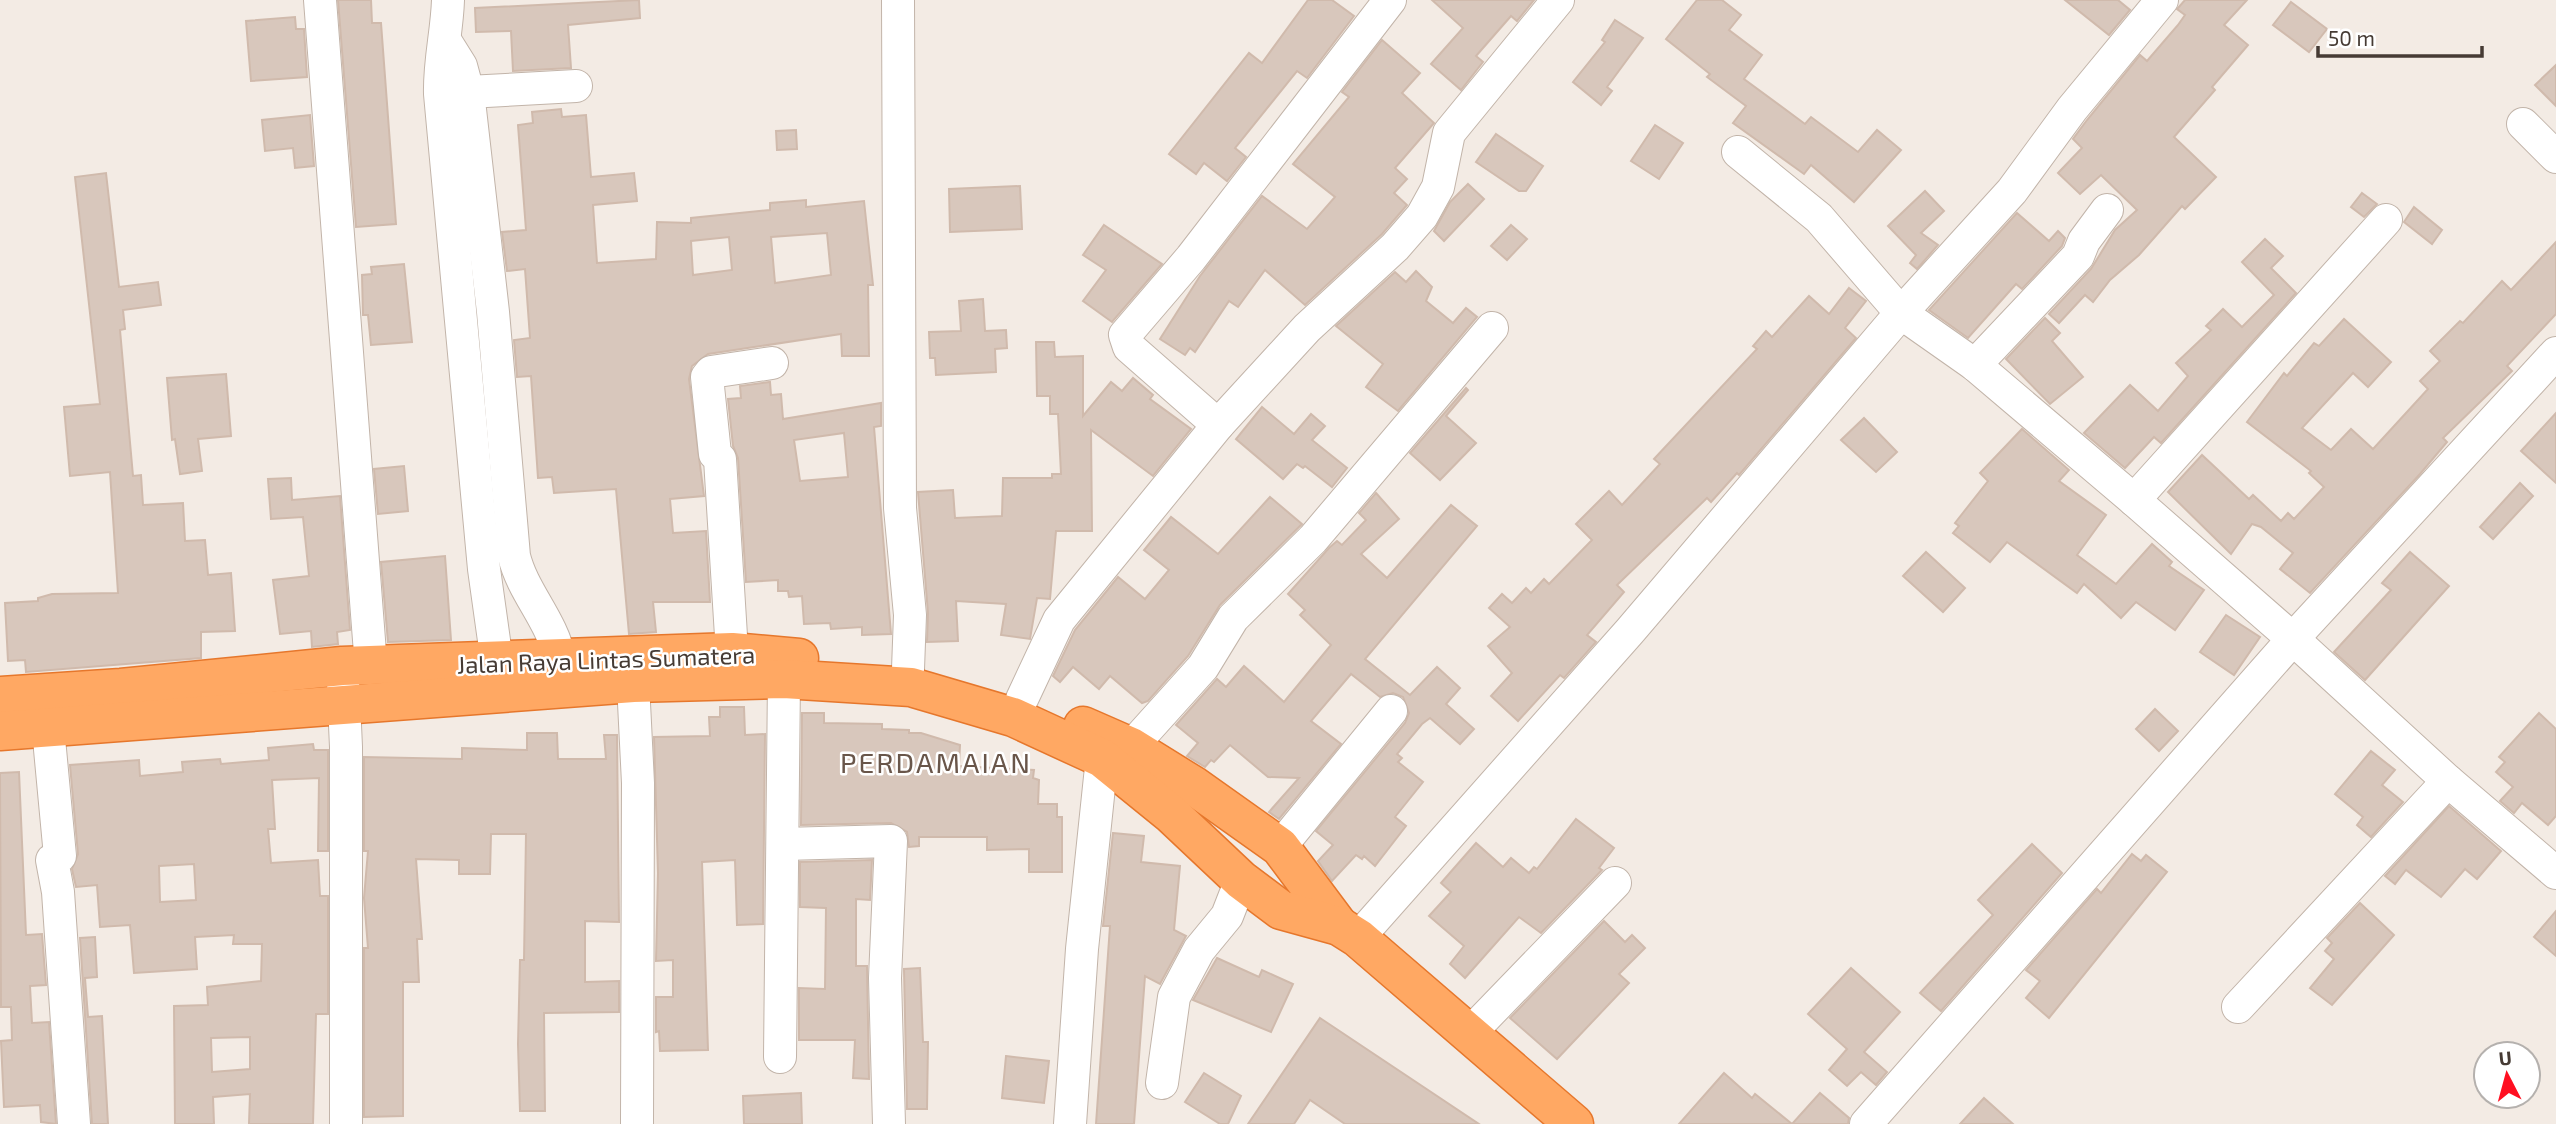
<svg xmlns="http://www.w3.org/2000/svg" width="2556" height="1124" viewBox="0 0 2556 1124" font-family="'Exo 2',sans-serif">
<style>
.building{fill:#d8c7bc;stroke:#d0baac;stroke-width:2;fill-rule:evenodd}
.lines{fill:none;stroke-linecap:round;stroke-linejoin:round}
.minor-casing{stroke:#c2b4a9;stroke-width:34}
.highway-casing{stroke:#e6772c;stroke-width:41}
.minor{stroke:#fff;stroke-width:32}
.highway{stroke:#ffa863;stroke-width:38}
.labels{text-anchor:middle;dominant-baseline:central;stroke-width:5;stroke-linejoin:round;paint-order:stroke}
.street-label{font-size:24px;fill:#463b34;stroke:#fff}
.quarter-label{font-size:28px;letter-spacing:2px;fill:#69564a;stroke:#fff}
</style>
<rect width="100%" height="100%" fill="#f3ebe4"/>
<g class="building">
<polygon points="338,0 371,0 372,23 381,23 396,224 356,227"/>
<polygon points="639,0 640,18 568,25 571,68 513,71 511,31 476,32 475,8"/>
<polygon points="1308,0 1332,0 1354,16 1307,78 1297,71 1235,148 1246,157 1227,181 1204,163 1196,174 1169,154 1249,53 1262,63"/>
<polygon points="1432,0 1534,0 1517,21 1511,16 1476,56 1483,62 1461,90 1431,64 1463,28"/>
<polygon points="1697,0 1722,0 1741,15 1729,30 1762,55 1744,79 1805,124 1811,117 1858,152 1877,130 1901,150 1854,202 1811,165 1804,174 1733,123 1746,106 1707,77 1710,74 1666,39"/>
<polygon points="2065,0 2118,0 2130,10 2109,35"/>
<polygon points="2185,0 2247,0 2224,25 2248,45 2212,87 2215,90 2174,137 2216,177 2185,209 2182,206 2139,255 2110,280 2093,302 2085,295 2059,323 2049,314 2091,269 2115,230 2137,210 2101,175 2080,194 2058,173 2082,148 2073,139 2087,120 2140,55 2147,61 2178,25 2185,15 2177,9"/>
<polygon points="2291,2 2327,29 2309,52 2273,25"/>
<polygon points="295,17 296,29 304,29 307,77 251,81 246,21"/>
<polygon points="1615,20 1643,38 1607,87 1612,91 1601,105 1573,82 1605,42 1602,40"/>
<polygon points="1382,40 1420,73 1402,93 1434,123 1395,168 1407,179 1394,193 1407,205 1382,234 1305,305 1265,270 1238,307 1229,301 1195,352 1190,348 1185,355 1160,339 1200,276 1262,196 1307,229 1335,197 1293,164 1349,97 1342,92"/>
<polygon points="2556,65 2556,106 2535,85"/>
<path d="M561 109 562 117 586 115 591 177 634 173 637 201 593 205 597 263 656 259 657 222 691 223V218L770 210V203L806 200V207L864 201 873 285H868L869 356H842L841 334 708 354 692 366 689 379 704 496 670 499 673 533 706 531 710 602H653L656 632 629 634 616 489 554 493 552 477 538 478 531 376 517 377 514 340 530 338 525 269 507 271 502 232 526 230 518 125 533 123 532 112ZM827 233 831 275 775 283 771 237ZM729 237 732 270 693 275 691 241Z"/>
<polygon points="310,115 314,166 295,168 293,148 265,151 262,120"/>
<polygon points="1655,125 1683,143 1659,179 1631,161"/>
<polygon points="796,130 797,149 777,150 776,131"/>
<polygon points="1496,134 1543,166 1526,191 1519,191 1476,162"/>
<polygon points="106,173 119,287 158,282 161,305 123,310 125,329 120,330 133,476 141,475 143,505 183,503 185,541 205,540 208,575 231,573 235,631 201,632 201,658 26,672 25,660 8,661 5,603 38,601 38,598 52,594 118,593 110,472 70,476 64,407 100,404 75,177"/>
<polygon points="1468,184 1484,199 1444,241 1434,231 1450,202"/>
<polygon points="1020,186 1022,229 950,232 949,189"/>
<polygon points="1925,191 1944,211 1921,233 1938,245 1917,269 1910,263 1916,255 1888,226"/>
<polygon points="2362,193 2377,204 2364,217 2351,207"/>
<polygon points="2414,207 2442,230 2432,244 2404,222"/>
<polygon points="2017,213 2049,241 2058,231 2065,238 2062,246 2022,289 2016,284 1968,338 1929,310"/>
<polygon points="1104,225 1162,264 1112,322 1083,301 1106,270 1083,255"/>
<polygon points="1511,225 1527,239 1507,260 1491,246"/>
<polygon points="2265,239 2283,256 2271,268 2296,293 2161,443 2154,437 2125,468 2084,433 2130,385 2158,411 2188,376 2176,363 2211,330 2206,326 2223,309 2242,327 2274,295 2242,262"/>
<polygon points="2556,242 2556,314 2507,366 2512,371 2443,438 2447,442 2420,474 2310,593 2280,569 2293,553 2261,527 2252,524 2231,554 2168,492 2202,455 2249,499 2253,495 2281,521 2288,513 2294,519 2324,487 2309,473 2311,471 2247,422 2284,373 2287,376 2314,343 2319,346 2344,319 2391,362 2368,387 2353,373 2302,428 2331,450 2351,429 2373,449 2428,389 2420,381 2440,361 2430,351 2460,321 2463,323 2502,281 2511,290"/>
<polygon points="404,264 412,342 371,345 368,315 363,315 362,275 372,274 371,267"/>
<polygon points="1416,271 1432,287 1426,301 1453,323 1466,308 1477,317 1398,411 1366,387 1383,364 1336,326 1395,272 1406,282"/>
<polygon points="1849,288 1866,301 1845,328 1856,338 1739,475 1737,473 1711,502 1707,498 1617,585 1624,592 1587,635 1596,642 1564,678 1560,675 1518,721 1491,696 1512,673 1488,646 1510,627 1489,608 1502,594 1512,603 1526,588 1531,593 1544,579 1549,584 1592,540 1576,524 1609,491 1622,505 1660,464 1654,459 1757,349 1753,346 1766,331 1772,337 1809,296 1829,314"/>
<polygon points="983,299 985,331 1006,330 1007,348 995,349 996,372 936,375 935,358 930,358 929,332 961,331 959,301"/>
<polygon points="2045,318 2060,333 2052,341 2083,377 2050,404 2006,359"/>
<polygon points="1036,342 1054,342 1055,357 1083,356 1083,416 1111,382 1122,391 1133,378 1153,395 1150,399 1191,429 1153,476 1091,430 1092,531 1056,531 1050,599 1037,598 1030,639 1001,635 1006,604 956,601 958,641 927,642 928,613 918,492 953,490 955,518 1002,516 1003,478 1052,478 1052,474 1061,474 1058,414 1050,414 1050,396 1037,396"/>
<polygon points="226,374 231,436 198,439 202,471 180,474 175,439 172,440 167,378"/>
<path d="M770 382 771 395 781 394 783 419 881 403V426L874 427 891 634 862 635V627L831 629 830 623 804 624 802 596 789 597 788 591H778V580L746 582 738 458 733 446 728 399 741 398 740 386ZM844 433 848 477 800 481 794 440Z"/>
<polygon points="1466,388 1468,390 1446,416 1476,443 1440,480 1410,453"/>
<polygon points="1262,407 1294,434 1311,414 1325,426 1312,440 1347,468 1332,487 1305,466 1303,468 1297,464 1283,479 1236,439"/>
<polygon points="2556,413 2556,483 2521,451"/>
<polygon points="1864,418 1897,452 1876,472 1841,440"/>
<polygon points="2022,429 2069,470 2059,481 2106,515 2077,555 2116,584 2152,544 2172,562 2169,566 2204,590 2175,630 2136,602 2121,618 2084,584 2077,593 2007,542 1990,562 1953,533 1959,526 1955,523 1988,481 1980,473"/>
<polygon points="404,466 408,511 378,514 374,469"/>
<polygon points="291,478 292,500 340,496 350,630 337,632 338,644 312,647 311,631 280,634 273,580 309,576 303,517 271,519 268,479"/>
<polygon points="2520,483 2533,496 2493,539 2480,527"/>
<polygon points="1376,493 1399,519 1361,554 1387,578 1451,505 1477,526 1365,659 1410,695 1437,667 1460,688 1446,704 1474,729 1460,744 1430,718 1422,724 1397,754 1402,758 1398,762 1423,782 1395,817 1406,826 1375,866 1364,856 1362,859 1356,855 1332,881 1318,861 1333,845 1316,831 1405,723 1409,713 1403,697 1393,693 1380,697 1351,674 1311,721 1341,744 1279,819 1269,812 1299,778 1268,777 1230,745 1214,762 1211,760 1205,767 1187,756 1198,743 1176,725 1217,679 1226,687 1244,666 1284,702 1331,645 1300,615 1305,610 1288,594 1329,548 1337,541 1342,545 1366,520 1359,513"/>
<polygon points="1270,497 1302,524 1220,605 1188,656 1148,701 1142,703 1110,676 1099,689 1073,667 1060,682 1053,676 1075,630 1118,577 1145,599 1169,570 1144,550 1171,517 1218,554"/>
<polygon points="1926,552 1965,588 1943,612 1903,576"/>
<polygon points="2410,552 2449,586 2365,680 2334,652 2391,590 2382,583"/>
<polygon points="445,556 451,640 388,642 381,562"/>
<polygon points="2226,615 2260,637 2234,675 2200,652"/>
<polygon points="720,707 744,707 745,735 765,734 763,924 737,925 735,860 702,862 708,1050 660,1051 659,1031 656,1032 656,997 673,997 673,960 656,961 658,873 654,737 710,736 709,717 720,717"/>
<polygon points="2155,709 2178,731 2159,751 2136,729"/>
<polygon points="802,713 824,713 824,723 882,724 882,729 909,730 909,733 921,733 960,745 959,766 1034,770 1033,778 1039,780 1038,804 1057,804 1057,817 1062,817 1062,872 1029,872 1029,849 987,850 987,837 919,837 919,846 909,847 907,832 891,823 801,825"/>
<polygon points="2539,713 2556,729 2556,816 2548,825 2522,803 2514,813 2500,801 2513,787 2496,772 2505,762 2499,757"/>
<polygon points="527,733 557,733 558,759 606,759 604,735 617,735 619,922 585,921 585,982 619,981 619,1012 544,1013 545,1111 520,1111 518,1044 520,960 524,960 526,834 491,834 490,874 459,874 459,860 416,859 422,939 417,939 419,982 403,982 403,1116 364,1117 364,948 368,948 364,898 368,851 364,851 364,757 462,759 462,748 527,750"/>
<path d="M313 744 314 750H328V851H318L319 778 272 780 275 829H268L271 863 318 860 320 896H328V1014H316L313 1124H249L250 1094 213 1097 214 1124H175L174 1006 208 1005 207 987 261 981 262 944H233L234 935 195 937 197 969 134 973 130 925 100 927 97 885 76 887 72 869 78 854 70 765 139 760 140 776 183 772 182 762 220 759 221 764 269 760 268 748ZM194 864 196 900 160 902 159 866ZM250 1037V1069L212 1072 211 1038Z"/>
<polygon points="2371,751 2395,770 2382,785 2403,802 2371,837 2357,825 2363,817 2335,794"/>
<polygon points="19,772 26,935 42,934 46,985 30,986 32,1023 49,1022 56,1124 41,1122 40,1105 4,1107 1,1041 12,1040 11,1007 1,1007 0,773"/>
<polygon points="2449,806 2501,851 2477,879 2465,869 2441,897 2406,870 2395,884 2385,876"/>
<polygon points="1576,819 1614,848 1599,868 1602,870 1541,933 1519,917 1465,978 1450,964 1464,946 1429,916 1451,892 1441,883 1476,843 1503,867 1511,858 1529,873 1534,867 1537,869"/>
<polygon points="1113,833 1144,836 1141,862 1180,866 1174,930 1186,936 1160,984 1145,976 1134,1124 1096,1124 1110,926 1103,926"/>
<polygon points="2032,844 2062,873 1941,1011 1920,993 1993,915 1978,900"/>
<polygon points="2132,854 2141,861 2146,855 2167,872 2049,1018 2026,998 2040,981 2026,970 2097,889 2101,893"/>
<polygon points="872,860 870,900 856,899 856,966 867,966 869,1079 853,1078 855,1040 799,1040 799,988 825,989 826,908 800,907 800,862"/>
<polygon points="2360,903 2394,935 2332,1005 2310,988 2334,959 2325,951 2332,943 2327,938"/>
<polygon points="2556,911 2556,956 2534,937"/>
<polygon points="1604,921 1625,942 1632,935 1645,948 1619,974 1629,983 1557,1059 1510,1018"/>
<polygon points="95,937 97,977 85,978 88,1017 102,1016 108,1124 92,1124 80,938"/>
<polygon points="1217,958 1259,977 1262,970 1293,984 1271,1032 1193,1000"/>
<polygon points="920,968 923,1042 928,1042 927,1109 907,1109 904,969"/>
<polygon points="1851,968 1900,1012 1864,1052 1887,1072 1876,1085 1861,1072 1847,1086 1829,1070 1847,1049 1808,1014"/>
<polygon points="1320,1018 1479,1124 1345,1124 1310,1100 1294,1124 1248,1124"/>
<polygon points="1006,1056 1049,1061 1044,1103 1002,1098"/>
<polygon points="1204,1073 1241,1096 1228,1124 1220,1124 1185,1102"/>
<polygon points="1724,1073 1752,1098 1755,1094 1792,1124 1679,1124"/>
<polygon points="801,1093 802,1124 744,1124 743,1096"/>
<polygon points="1820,1093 1849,1118 1848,1124 1792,1124"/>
<polygon points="1984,1098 2013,1124 1960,1124"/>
</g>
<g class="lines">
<g class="minor-casing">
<g id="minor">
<polyline points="320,0 371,666"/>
<path d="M448 0C447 32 439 62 440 94L484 569 497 662"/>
<polyline points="898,0 900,508 910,615 908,669"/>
<path d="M446 42 461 66 468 92 493 312 514 556C523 593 552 620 560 659"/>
<polyline points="468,92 576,86"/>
<polyline points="2523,124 2556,157"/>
<polyline points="1738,152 1819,218 1901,313 1975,365 2134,500 2293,639 2448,781 2556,873"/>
<polyline points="1975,365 2078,256 2084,241 2107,210"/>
<polyline points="1218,425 1307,328 1395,247 1422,216 1438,187 1449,133 1558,0"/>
<polyline points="2134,500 2386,220"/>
<polyline points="732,652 720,459 715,454 707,377 711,372 772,363"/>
<polyline points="343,681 346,747 346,1124"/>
<polyline points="633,683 638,783 637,1124"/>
<polyline points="1022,699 1059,620 1218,425 1129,347 1125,335 1191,258 1390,0"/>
<polyline points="48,728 60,856 52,860 58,892 74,1124"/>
<polyline points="1131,747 1203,667 1233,618 1313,539 1492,328"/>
<polyline points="784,844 891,841 885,978 889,1124"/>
<polyline points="1280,847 1391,711"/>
<polyline points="1358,938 1630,631 1901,313 2012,191 2072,109 2162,0"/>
<polyline points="2238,1007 2448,781"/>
<polyline points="1469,1034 1615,883"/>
<polyline points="780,1057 784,679"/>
<polyline points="1162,1083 1174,997 1199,950 1227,916 1241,880"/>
<polyline points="1070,1124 1082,949 1102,758"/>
<polyline points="1866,1124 2300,631 2556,353"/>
</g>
</g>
<g class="highway-casing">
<g id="highway">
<polyline points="0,696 121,688 342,666 732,652 799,658"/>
<polyline points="1083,726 1131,747 1194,786 1280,847 1339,926"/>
<polyline points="0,731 633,683 784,679 911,687 1013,717 1102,758 1171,814 1241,880 1281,910 1339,926 1358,938 1574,1124"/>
</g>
</g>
<use href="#minor" class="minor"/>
<use href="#highway" class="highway"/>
</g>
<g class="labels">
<g class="street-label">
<text transform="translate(606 659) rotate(-2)">Jalan Raya Lintas Sumatera</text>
</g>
<g class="quarter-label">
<text x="936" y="762">PERDAMAIAN</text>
</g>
</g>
<g transform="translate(2507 1075) rotate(354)"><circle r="33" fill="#ffffff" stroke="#b5b1ae" stroke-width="2"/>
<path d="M0-5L12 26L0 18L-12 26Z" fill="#ff0f21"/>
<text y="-10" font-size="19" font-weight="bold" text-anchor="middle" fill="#463b34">U</text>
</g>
<path d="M2318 46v10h164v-10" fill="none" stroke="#463b34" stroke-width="3.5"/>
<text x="2328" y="46" font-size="21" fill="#463b34" stroke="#ffffff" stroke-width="5" paint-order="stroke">50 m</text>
</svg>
